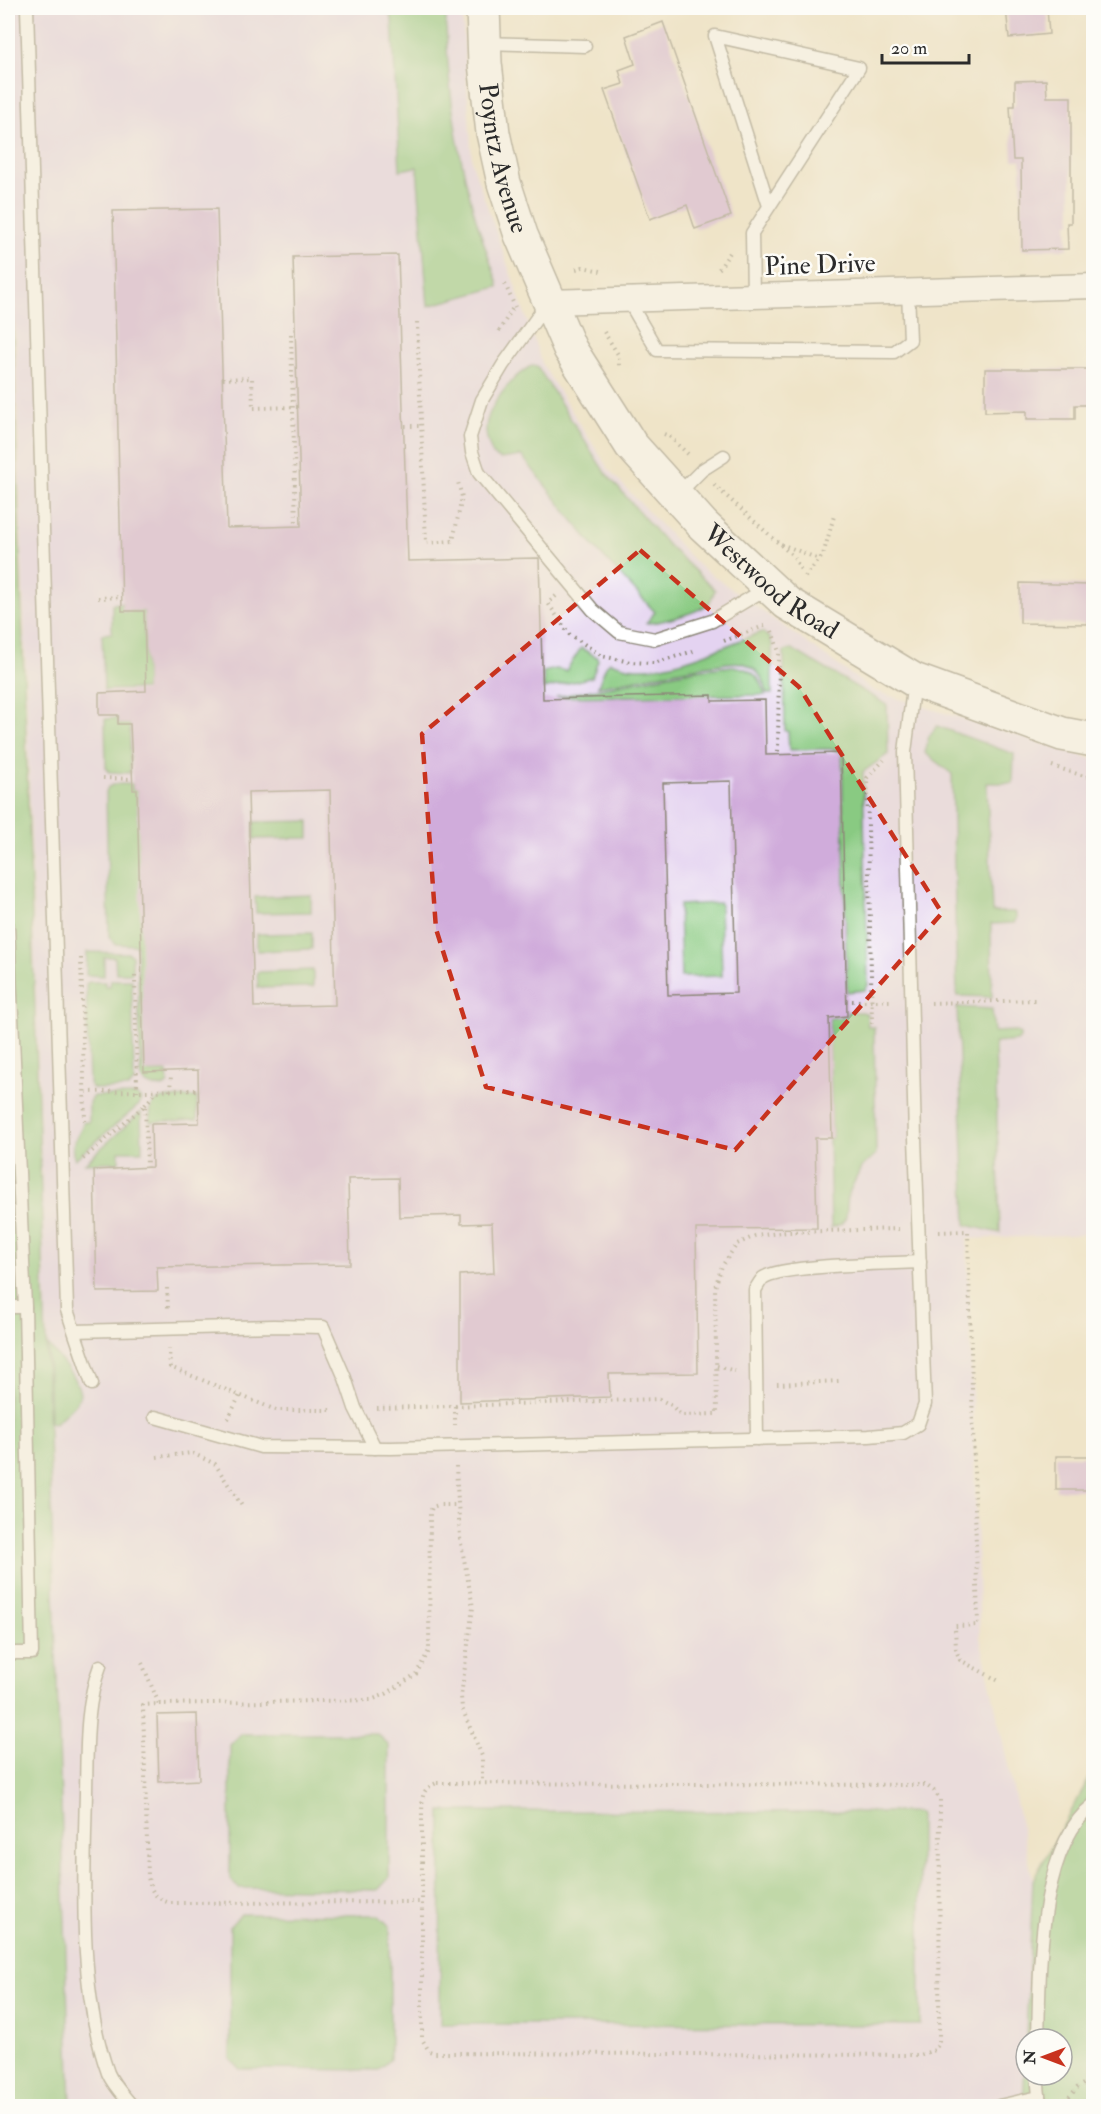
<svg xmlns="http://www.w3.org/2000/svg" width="1101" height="2114" viewBox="0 0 1101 2114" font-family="'IM FELL Double Pica',serif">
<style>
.built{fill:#e4d3f1}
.green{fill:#89ca82;stroke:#5a7a56;stroke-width:1.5;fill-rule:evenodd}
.building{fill:#d0acdb;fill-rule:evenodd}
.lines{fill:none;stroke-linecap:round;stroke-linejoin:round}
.lane-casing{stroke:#8d887a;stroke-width:15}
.street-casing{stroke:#8d887a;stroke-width:27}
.secondary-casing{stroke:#8d887a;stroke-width:36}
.path{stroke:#8d887a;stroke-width:4;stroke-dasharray:1.5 4.5;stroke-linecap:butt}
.lane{stroke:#fff;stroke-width:12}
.street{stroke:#fff;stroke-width:24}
.secondary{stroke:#fff;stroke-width:33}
.marked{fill:none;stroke:#c8321e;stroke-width:4.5;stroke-dasharray:12 8;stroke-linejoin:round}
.labels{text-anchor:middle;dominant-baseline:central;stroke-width:5;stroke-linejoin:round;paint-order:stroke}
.street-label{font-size:26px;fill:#2b2b2b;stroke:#fdfcf7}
</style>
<rect width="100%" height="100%" fill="#fdfcf7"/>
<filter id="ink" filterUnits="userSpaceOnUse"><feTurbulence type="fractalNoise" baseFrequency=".0167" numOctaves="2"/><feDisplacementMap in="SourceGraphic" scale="12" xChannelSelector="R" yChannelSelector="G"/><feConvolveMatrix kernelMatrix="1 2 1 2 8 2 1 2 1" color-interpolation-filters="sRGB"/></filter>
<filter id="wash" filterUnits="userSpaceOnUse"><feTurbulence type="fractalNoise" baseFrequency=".008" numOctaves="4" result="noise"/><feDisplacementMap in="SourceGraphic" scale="24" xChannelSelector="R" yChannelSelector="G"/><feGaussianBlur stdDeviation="1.35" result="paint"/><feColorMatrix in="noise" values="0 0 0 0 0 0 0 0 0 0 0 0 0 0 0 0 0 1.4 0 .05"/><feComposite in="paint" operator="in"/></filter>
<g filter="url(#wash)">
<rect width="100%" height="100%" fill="#efe4c8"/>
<polygon class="built" points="8,8 462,8 472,163 543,366 609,470 698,565 874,691 1093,759 1093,1234 967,1239 980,1637 1033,1880 1023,2106 71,2106 8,112"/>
<g class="green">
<path d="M387 8H446C446 73 455 141 472 205 479 231 489 258 498 284V287L428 306 417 167 400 170 392 19Z"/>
<polygon points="8,191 71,2106 8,2106"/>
<path d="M531 366H537L604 471 666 543 715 590C713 594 712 600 709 603 699 613 659 623 646 623L655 612 594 547 522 456 500 459 493 455C490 448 486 439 486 431 485 409 512 376 531 366Z"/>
<polygon points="122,603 123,611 144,611 146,689 104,690 102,634 112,633 112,604"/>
<path d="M762 632 770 638 772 645V694H767C765 680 757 667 742 663 734 661 723 664 714 665 675 670 637 680 598 686L606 666 610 662C619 665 628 668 637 668 675 670 725 645 762 632Z"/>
<polygon points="581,648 597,657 598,660 592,677 544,689 543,672 556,669 566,671"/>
<polygon points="792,649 887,705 888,754 863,772 868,985 865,990 847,992 842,752 830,749 789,750 788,731 785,731 784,654 784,651"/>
<path d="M733 666C751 668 762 677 765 695L556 697 695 670Z"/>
<polygon points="118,718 118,724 130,724 130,773 109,772 106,767 105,719"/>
<polygon points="937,726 1014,754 1013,783 987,783 992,912 1014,912 1017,917 1014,923 991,924 992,997 957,996 952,774 925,753 929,736"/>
<path d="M115 784H132V790H137L149 1072H167L168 1083 165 1087C154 1087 146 1088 141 1077L137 945 115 944 109 937 106 792 108 787Z"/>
<polygon points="309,821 309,838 254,839 254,822"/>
<polygon points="311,895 311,912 256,913 255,897"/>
<polygon points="720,903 722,976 681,977 679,905"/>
<polygon points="312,933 312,949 257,951 257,934"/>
<polygon points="87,952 128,953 132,956 132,973 116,973 115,957 104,957 104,976 86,975"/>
<polygon points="313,970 313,987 258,988 257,972"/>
<polygon points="111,980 132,980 134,1082 128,1088 95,1089 91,1087 89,1083 86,984 89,982 105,982 105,986 110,986"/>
<polygon points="957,1007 992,1009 994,1032 1015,1031 1020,1034 1020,1038 1017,1041 995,1043 1000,1233 966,1225"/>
<polygon points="847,1012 863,1012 867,1014 868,1027 874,1027 876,1154 861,1168 848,1195 846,1218 841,1224 831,1228 829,1138 832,1138 829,1018 847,1016"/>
<path d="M136 1095 141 1099 139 1105 75 1159C67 1143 81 1136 83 1122H89V1102L93 1096Z"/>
<path d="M197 1097V1120L150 1122C150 1110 150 1103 162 1098Z"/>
<polygon points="141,1112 142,1151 119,1151 119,1162 85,1163"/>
<path d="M48 1345C56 1355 85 1386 79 1398 75 1407 62 1416 55 1423H50Z"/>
<polygon points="241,1734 378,1734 389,1746 389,1878 378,1890 239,1888 230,1879 230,1745"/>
<path d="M1093 1772V2106H1023L1033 1880ZM1026 2039H1062V2075H1026Z"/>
<polygon points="441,1811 920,1812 920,2025 440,2024"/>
<polygon points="241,1914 378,1915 390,1926 390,2059 378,2070 240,2069 230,2059 230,1926"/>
</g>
<g id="blocks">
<g class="building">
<polygon points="1006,8 1047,8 1049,34 1009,38"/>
<polygon points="663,22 731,216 695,229 687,205 650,219 604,90 623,84 619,70 635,64 626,36"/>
<polygon points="1046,80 1047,97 1071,97 1071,223 1067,223 1068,249 1022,250 1021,160 1013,160 1010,106 1015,106 1015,81"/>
<path d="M217 209 227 528 301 526 293 257 398 255 408 561 539 558 543 699 712 695V701L765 700 766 755 841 753 847 1016 829 1018 832 1138H815L817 1228 696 1229 698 1373 609 1374 610 1397 460 1402V1275L494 1273 492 1223 461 1224V1215L399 1217 398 1178 348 1179 350 1264 157 1267 158 1291 97 1292 94 1170 152 1167 151 1124 199 1123 198 1070 144 1072 137 790H133L130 724H118V715H99V693L146 691 144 611H122L113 211ZM731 781 736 993 668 995 663 783ZM330 790 335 1005 254 1007 248 792Z"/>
<polygon points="985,369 1094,369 1094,405 1075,405 1075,419 1027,419 1027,411 985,412"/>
<polygon points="1020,583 1089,585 1088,624 1020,623"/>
<rect x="1056" y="1456" width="38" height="34"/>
<polygon points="197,1714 199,1780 159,1782 157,1715"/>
</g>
</g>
</g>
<g filter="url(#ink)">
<use href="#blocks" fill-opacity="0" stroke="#8d887a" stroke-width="1.5"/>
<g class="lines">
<g class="lane-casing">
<g id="lane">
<polyline points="27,8 67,1310 92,1384"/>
<polyline points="484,43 585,46"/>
<polyline points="753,296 752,233 859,68 715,36 769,206"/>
<polyline points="628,300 657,350 894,352 910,340 908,291"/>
<polyline points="546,305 503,365 482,400 470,437 472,452 479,473 593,610 619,632 655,639 712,621 767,588"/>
<polyline points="677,495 702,470 724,456"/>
<polyline points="8,926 25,1307 32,1653 8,1653"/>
<polyline points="8,1307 25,1307"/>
<polyline points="75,1331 273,1326 323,1327 345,1378 355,1408 375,1448"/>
<polyline points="155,1417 261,1447 391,1448 869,1436 903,1433 918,1424 925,1404 915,1138 905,752 914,681"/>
<path d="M757 1439 755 1290C757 1287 760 1281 763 1278 779 1265 894 1263 920 1262"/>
<path d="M100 1666C85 1705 87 1751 86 1792 84 1880 78 1990 108 2073 113 2085 124 2096 132 2106"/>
<path d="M1038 2039C1040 1973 1037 1848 1094 1804"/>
<polyline points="1037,2075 1040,2106"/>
<polyline points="999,2106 1039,2097"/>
</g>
</g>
<g class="street-casing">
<polyline id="street" points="548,302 1094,286"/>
</g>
<g class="secondary-casing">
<g id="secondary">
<path id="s1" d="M483 8 485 63 493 133 504 183 521 235 570 349 631 445 703 525 787 603 914 680 1062 734 1094 740"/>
</g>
</g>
<g class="path">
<polyline points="576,269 583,267 605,272"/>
<polyline points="719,269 731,251"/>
<polyline points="505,284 515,307"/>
<polyline points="417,322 426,543 453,541 462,497 458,482"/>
<polyline points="499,331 514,306"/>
<polyline points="604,332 619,356 619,366"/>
<polyline points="291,334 296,526"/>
<polyline points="223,379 252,378 253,408 298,407"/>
<polyline points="405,426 421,426"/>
<polyline points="664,434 669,436 690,456"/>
<polyline points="714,485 794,557 802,572"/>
<polyline points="781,544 819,559"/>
<polyline points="805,577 823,555 834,516"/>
<polyline points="556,596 548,603 569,634 602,656 630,662 654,663 697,650"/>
<polyline points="98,598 122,597"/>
<polyline points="772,631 779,652 778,754"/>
<polyline points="724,641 767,625"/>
<polyline points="1052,766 1094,779"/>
<polyline points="103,778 132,779"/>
<polyline points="81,958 85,1121"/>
<polyline points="135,976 137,1091"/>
<polyline points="846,1001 891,1001"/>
<polyline points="931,1003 1036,1000"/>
<polyline points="872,1024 867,778 884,760"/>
<polyline points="170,1091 171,1075"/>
<polyline points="86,1092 198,1090"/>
<polyline points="145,1105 156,1092"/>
<polyline points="83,1159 145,1105 147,1167"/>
<polyline points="939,1232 968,1231 978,1625 955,1626 956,1650 960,1660 1001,1682"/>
<polyline points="167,1288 168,1308"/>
<polyline points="169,1348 170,1367 276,1410 333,1410"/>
<polyline points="717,1366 735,1371"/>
<polyline points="777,1384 839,1381"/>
<polyline points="455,1406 659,1399 671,1405 681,1415 717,1414 715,1287 722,1266 737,1244 755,1236 787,1232 899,1229"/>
<polyline points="377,1408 455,1406 455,1425"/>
<polyline points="228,1419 240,1395"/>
<polyline points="157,1457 192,1453 215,1464 242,1506"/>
<polyline points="456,1466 460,1538 473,1607 461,1696 462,1708 482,1756 482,1783"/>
<path d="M142 1663 159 1704 143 1705 148 1877C151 1892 155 1898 170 1903L422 1902"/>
<polyline points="159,1704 371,1700 386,1694 416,1674 429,1651 430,1513 432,1507 439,1505 457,1505"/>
<path d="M437 1783 926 1785 934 1791 940 1799 939 2043 935 2050 920 2055 435 2053 429 2051 422 2039V1813C423 1796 420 1790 437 1783Z"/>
<polyline points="1061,2106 1077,2088 1094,2077"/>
</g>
<use href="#lane" class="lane"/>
<use href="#street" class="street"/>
<use href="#secondary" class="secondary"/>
</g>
</g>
<path d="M0 0H1101V2114H0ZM640 550 799 687 942 913 735 1150 486 1087 436 929 422 734Z" fill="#efe4c8" fill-opacity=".55" fill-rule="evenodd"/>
<path class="marked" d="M640 550 799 687 942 913 735 1150 486 1087 436 929 422 734Z"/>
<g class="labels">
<g class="street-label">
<text stroke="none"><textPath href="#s1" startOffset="152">Poyntz Avenue</textPath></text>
<text transform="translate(820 265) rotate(-2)">Pine Drive</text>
<text stroke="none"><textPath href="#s1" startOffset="666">Westwood Road</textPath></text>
</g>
</g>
<rect width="1101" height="2114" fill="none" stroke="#fdfcf7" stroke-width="30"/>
<g transform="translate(1044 2057) rotate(270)"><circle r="28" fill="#fdfcf7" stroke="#a9a8a5" stroke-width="1.5"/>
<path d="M0-4.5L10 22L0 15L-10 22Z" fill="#c8321e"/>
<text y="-9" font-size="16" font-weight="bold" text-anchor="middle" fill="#2b2b2b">N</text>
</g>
<path d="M882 54v9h87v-9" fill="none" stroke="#2b2b2b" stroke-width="3"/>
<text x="891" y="54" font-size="18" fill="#2b2b2b" stroke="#fdfcf7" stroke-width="4.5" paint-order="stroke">20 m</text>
</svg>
